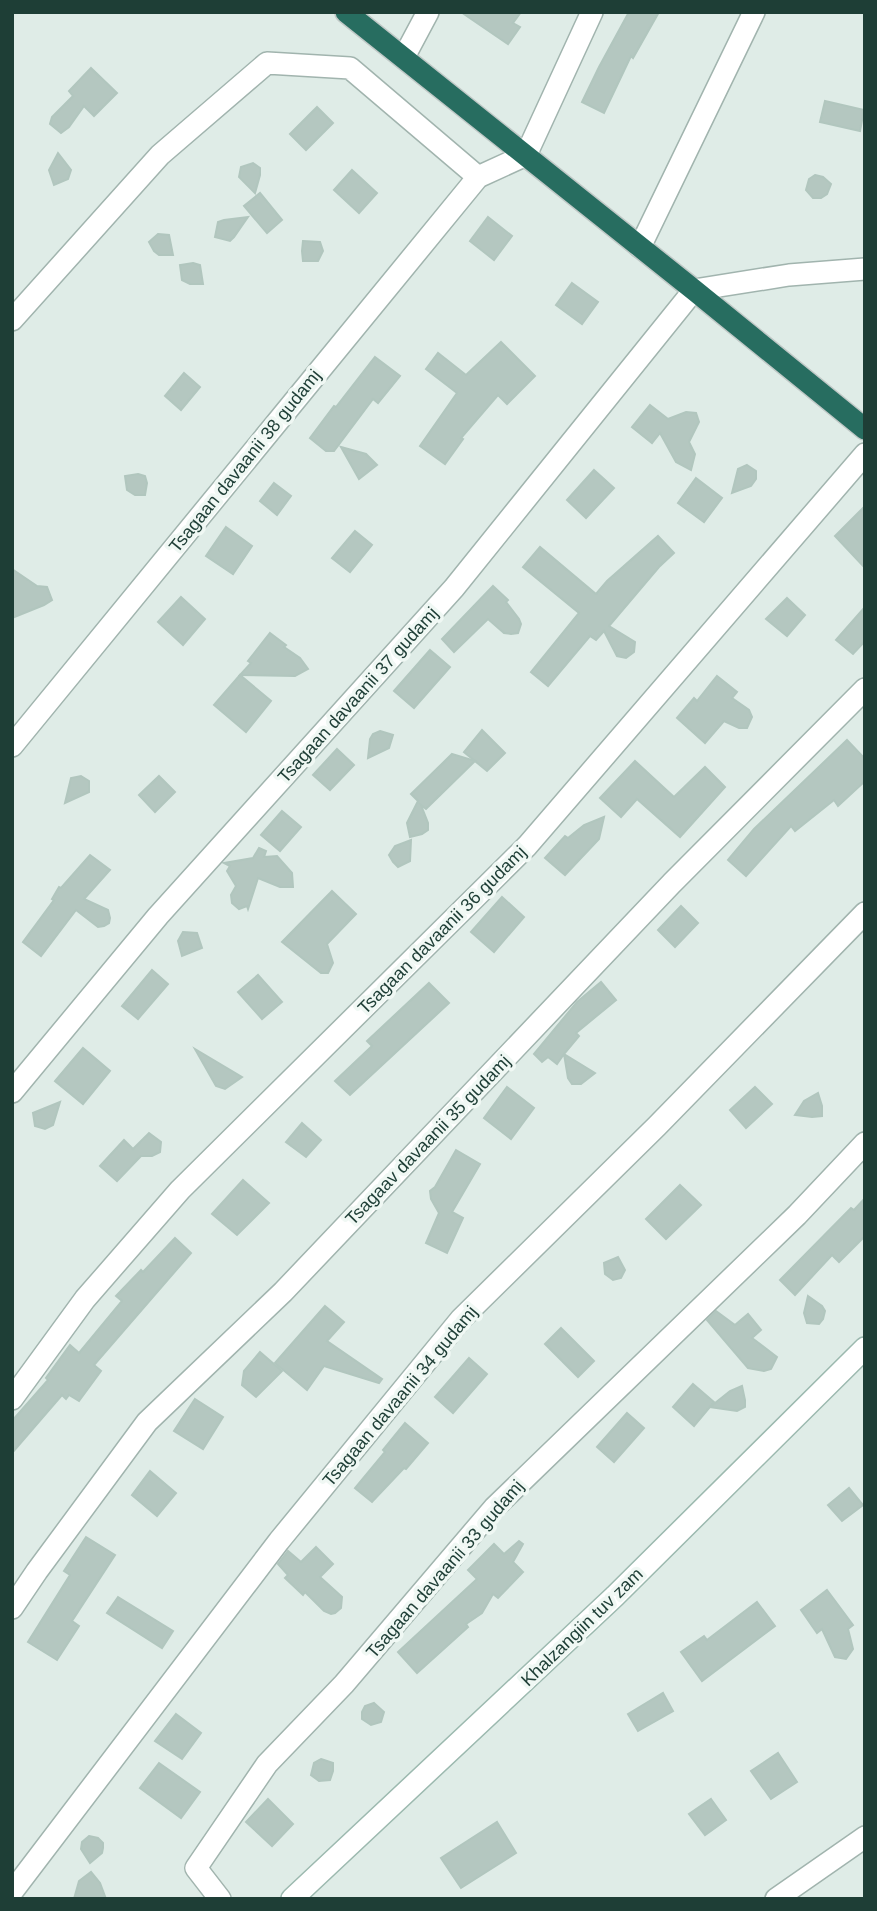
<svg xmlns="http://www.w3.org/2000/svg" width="877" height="1911" viewBox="0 0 877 1911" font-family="Helvetica,sans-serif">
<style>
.building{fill:#b4c7c0;stroke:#b1c6be;stroke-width:2}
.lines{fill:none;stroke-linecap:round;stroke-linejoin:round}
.street-casing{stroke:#a1b4ae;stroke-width:24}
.secondary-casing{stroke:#9cb9af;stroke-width:24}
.highway-casing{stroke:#c0c9c7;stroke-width:24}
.street{stroke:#fff;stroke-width:21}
.secondary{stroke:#fff;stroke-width:21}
.highway{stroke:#276d60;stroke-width:21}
.labels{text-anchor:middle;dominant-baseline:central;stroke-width:7;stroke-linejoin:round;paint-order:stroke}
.street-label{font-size:18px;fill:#1e3e36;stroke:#f0f8f4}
</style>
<rect width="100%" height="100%" fill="#dfece7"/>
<g class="building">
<polygon points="461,12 521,12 513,23 520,27 508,44"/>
<polygon points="629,12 659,12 633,58 631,56 604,113 582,102 599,67"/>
<polygon points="91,68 117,93 94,116 84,106 69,127 61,133 50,124 52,117 73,96 69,91"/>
<polygon points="825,101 864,110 860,131 820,122"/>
<polygon points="317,107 333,123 306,150 290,134"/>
<polygon points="58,153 71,170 68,179 54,185 49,170"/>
<polygon points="253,163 260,168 260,175 255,193 239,177 241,167"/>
<polygon points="352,170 377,193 359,213 334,190"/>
<polygon points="815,175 823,177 831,184 827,194 821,198 813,198 806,190 809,179"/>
<polygon points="260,193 282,220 267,233 244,206"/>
<polygon points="248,217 234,237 230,241 215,237 218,222 224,220"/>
<polygon points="488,217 512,236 494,260 470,241"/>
<polygon points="158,234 169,235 173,255 159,255 154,251 149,242"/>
<polygon points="303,241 320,242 323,251 318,261 303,261 302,251"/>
<polygon points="193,263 200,265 203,284 190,284 182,280 180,265"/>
<polygon points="572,283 598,302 582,324 556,305"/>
<polygon points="501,342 535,376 507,404 498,395 461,438 463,439 445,464 420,446 457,393 426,369 438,353 466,375"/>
<polygon points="375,357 400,376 378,403 373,399 334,451 326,451 310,438 334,406 336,407"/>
<polygon points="184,373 200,387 181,410 165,396"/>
<polygon points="650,405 668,419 686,412 696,413 699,422 689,442 695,454 691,470 676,462 660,433 652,443 632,427"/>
<polygon points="341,447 366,454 377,465 359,479"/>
<polygon points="747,465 756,471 756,479 751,486 732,493 738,469"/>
<polygon points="594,470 614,488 586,518 567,500"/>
<polygon points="138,474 145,476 147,483 145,495 135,495 127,490 125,476"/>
<polygon points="696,478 722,498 704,522 678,503"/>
<polygon points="274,483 291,496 277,515 260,501"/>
<polygon points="865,506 865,568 835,536"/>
<polygon points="226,527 252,546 233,574 206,556"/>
<polygon points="355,531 372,545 350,572 332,558"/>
<polygon points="658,536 674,553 659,567 609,626 635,642 634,652 626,658 617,656 604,631 596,640 590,636 548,686 531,672 579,613 523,567 540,547 596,594 607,581"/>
<polygon points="12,569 37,586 47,587 52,600 44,605 12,618"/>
<polygon points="493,586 508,600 506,602 519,619 521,624 518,633 511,634 504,633 488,619 454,652 442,639"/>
<polygon points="181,597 205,619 183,645 158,622"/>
<polygon points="787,598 805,615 787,636 766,619"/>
<polygon points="865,607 865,641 853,654 836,640"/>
<polygon points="270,633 286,645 284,647 300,658 308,669 295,676 240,675 251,663 248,661"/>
<polygon points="430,650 450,667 414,708 394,691"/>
<polygon points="240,675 271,701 246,732 214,705"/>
<polygon points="717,676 737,692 732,698 749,710 752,717 747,728 739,728 724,721 705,743 677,718 694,698 697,701"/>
<polygon points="482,730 505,753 487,771 464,752"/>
<polygon points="380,731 393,735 389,748 368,758 370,739 373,734"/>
<polygon points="847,740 865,759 865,781 838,806 834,800 795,831 791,826 746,876 728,860 754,829"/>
<polygon points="337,749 354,765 330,790 313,775"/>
<polygon points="452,754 475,761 426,809 421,805 428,823 428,830 422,834 410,837 407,823 418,801 411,794"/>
<polygon points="635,761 674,797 705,767 725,787 680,837 637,799 621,817 600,798"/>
<polygon points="81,776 89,781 89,792 65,803 71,778"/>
<polygon points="159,776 175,792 155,812 139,795"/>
<polygon points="282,811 301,827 280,851 261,835"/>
<polygon points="604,817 599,839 565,875 545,858 565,836 568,838 584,825"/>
<polygon points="411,840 410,861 398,867 393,862 389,855 395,846"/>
<polygon points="259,848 266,851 264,857 277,856 292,873 293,887 280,887 258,878 248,909 247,906 239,909 232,903 231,895 236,886 227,871 230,866 224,863 253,858"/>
<polygon points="90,855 110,870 84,899 108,910 110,918 109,923 104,926 98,927 76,910 41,956 23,942 54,900 52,899 59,887 61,888"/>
<polygon points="332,891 356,914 327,944 333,963 328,973 321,973 282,942"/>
<polygon points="502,897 524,917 494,952 471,932"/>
<polygon points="681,906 698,923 675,947 658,930"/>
<polygon points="183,932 197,933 202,948 182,956 178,941"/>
<polygon points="152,970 168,984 138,1019 122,1006"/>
<polygon points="258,975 282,1002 262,1019 238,992"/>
<polygon points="601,982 616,1000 576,1033 579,1036 564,1054 595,1073 581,1084 572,1084 568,1078 564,1054 557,1064 548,1057 542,1062 534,1054 577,1002"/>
<polygon points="429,983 449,1003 350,1095 335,1081 372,1046 367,1041"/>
<polygon points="83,1048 110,1071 83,1104 55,1081"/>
<polygon points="195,1049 242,1077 225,1089 216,1086"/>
<polygon points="507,1087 534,1108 511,1139 484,1118"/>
<polygon points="755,1087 772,1104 746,1128 730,1110"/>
<polygon points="818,1093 822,1106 822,1116 812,1117 795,1115 804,1101"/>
<polygon points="60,1102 53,1125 45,1129 35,1126 33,1113"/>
<polygon points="302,1123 321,1140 306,1157 286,1142"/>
<polygon points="149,1133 161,1142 160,1152 152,1156 141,1156 117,1181 100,1166 124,1140 133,1149"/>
<polygon points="456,1150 480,1164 452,1212 463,1218 447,1253 426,1243 439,1213 431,1199 430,1191 435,1187"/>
<polygon points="243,1180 269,1203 237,1235 212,1214"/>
<polygon points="680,1185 701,1205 666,1239 646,1219"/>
<polygon points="865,1198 865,1236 839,1262 832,1255 795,1295 780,1280 851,1208 854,1210"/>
<polygon points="175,1238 191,1253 94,1365 101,1371 79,1401 69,1395 66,1399 62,1395 12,1453 12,1421 48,1380 46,1378 70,1345 79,1353 122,1301 116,1296 141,1270 143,1272"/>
<polygon points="618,1257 625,1270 621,1278 613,1280 605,1274 604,1263"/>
<polygon points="808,1296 822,1306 825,1311 823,1319 819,1324 807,1323 804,1313"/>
<polygon points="325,1306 344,1322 327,1341 382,1379 379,1383 324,1366 307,1390 275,1363"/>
<polygon points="716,1311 735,1325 748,1314 761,1330 752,1338 777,1357 771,1369 764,1371 748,1368 707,1320"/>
<polygon points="561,1328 594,1361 578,1377 545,1344"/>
<polygon points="260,1352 282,1371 256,1397 242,1385 244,1371"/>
<polygon points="469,1358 487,1374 453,1413 435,1397"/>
<polygon points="693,1384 714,1402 694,1426 673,1407"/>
<polygon points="742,1386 745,1400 745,1407 737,1411 710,1407 730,1391"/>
<polygon points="195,1399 223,1417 203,1449 174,1431"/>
<polygon points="627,1413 644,1428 614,1462 597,1447"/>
<polygon points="405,1423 428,1443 406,1469 404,1468 372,1502 355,1488 385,1452 383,1450"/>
<polygon points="150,1471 176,1493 157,1516 132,1495"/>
<polygon points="849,1488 863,1505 842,1521 828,1505"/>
<polygon points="86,1537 115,1555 72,1621 79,1626 57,1660 28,1642 70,1575 64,1571"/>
<polygon points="519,1541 523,1544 513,1562 523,1572 498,1598 493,1594 482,1613 466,1624 468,1627 417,1673 398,1652 477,1579 468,1570 494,1544 504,1554"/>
<polygon points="316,1547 333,1564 320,1577 342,1597 341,1608 335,1613 331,1614 324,1611 305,1592 303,1595 285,1578 288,1575 278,1564 288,1551 301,1562"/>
<polygon points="827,1590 853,1625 848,1629 853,1649 846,1659 835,1657 822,1629 817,1633 801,1610"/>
<polygon points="118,1597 173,1631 162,1648 107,1613"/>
<polygon points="757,1602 775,1626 702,1681 681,1652 704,1636 707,1640"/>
<polygon points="663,1693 673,1711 638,1731 628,1714"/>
<polygon points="374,1703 384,1712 381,1722 371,1725 362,1719 362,1712 365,1706"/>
<polygon points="176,1714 201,1733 182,1759 155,1741"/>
<polygon points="778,1753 797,1782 771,1799 751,1771"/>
<polygon points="321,1759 333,1763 333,1771 330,1780 319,1781 311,1775 314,1763"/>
<polygon points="159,1763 200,1792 181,1818 140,1788"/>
<polygon points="268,1799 293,1824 272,1846 246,1822"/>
<polygon points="711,1799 726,1820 705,1835 689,1814"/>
<polygon points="497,1822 516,1853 461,1888 441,1858"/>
<polygon points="89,1836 98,1838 103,1843 103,1848 102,1853 90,1863 81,1849 82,1842"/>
<polygon points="91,1872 100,1883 106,1899 74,1899 79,1881"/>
</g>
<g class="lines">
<g class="street-casing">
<g id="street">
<polyline points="404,57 428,12"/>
<polyline points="640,247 754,12"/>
<polyline points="12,320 160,155 267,63 350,68 478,177"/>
<polyline points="12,746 478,177 526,155 592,12"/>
<polyline points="12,1092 158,916 454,588 694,290 789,275 865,269"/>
<polyline points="12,1399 85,1299 180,1190 527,846 865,454"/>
<polyline points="12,1608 37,1571 147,1422 283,1292 672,883 865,689"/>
<polyline points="12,1892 279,1541 461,1319 657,1126 865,913"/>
<polyline points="220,1899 196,1868 267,1764 344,1684 494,1508 797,1215 865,1143"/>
<polyline points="776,1899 865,1837"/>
</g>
</g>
<g class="secondary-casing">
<polyline id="secondary" points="292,1899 615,1596 865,1348"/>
</g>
<g class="highway-casing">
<polyline id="highway" points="346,12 694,290 865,429"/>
</g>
<use href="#street" class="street"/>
<use href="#secondary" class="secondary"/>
<use href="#highway" class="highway"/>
</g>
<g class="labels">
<g class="street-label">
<text transform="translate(245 461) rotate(-51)">Tsagaan davaanii 38 gudamj</text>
<text transform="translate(358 695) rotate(-48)">Tsagaan davaanii 37 gudamj</text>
<text transform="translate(442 930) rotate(-45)">Tsagaan davaanii 36 gudamj</text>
<text transform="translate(428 1140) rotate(-46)">Tsagaav davaanii 35 gudamj</text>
<text transform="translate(400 1396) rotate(-50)">Tsagaan davaanii 34 gudamj</text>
<text transform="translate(445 1569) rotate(-49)">Tsagaan davaanii 33 gudamj</text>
<text transform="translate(582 1627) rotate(-44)">Khalzangiin tuv zam</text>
</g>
</g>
<rect width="877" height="1911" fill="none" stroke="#1e3e36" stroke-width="28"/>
</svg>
